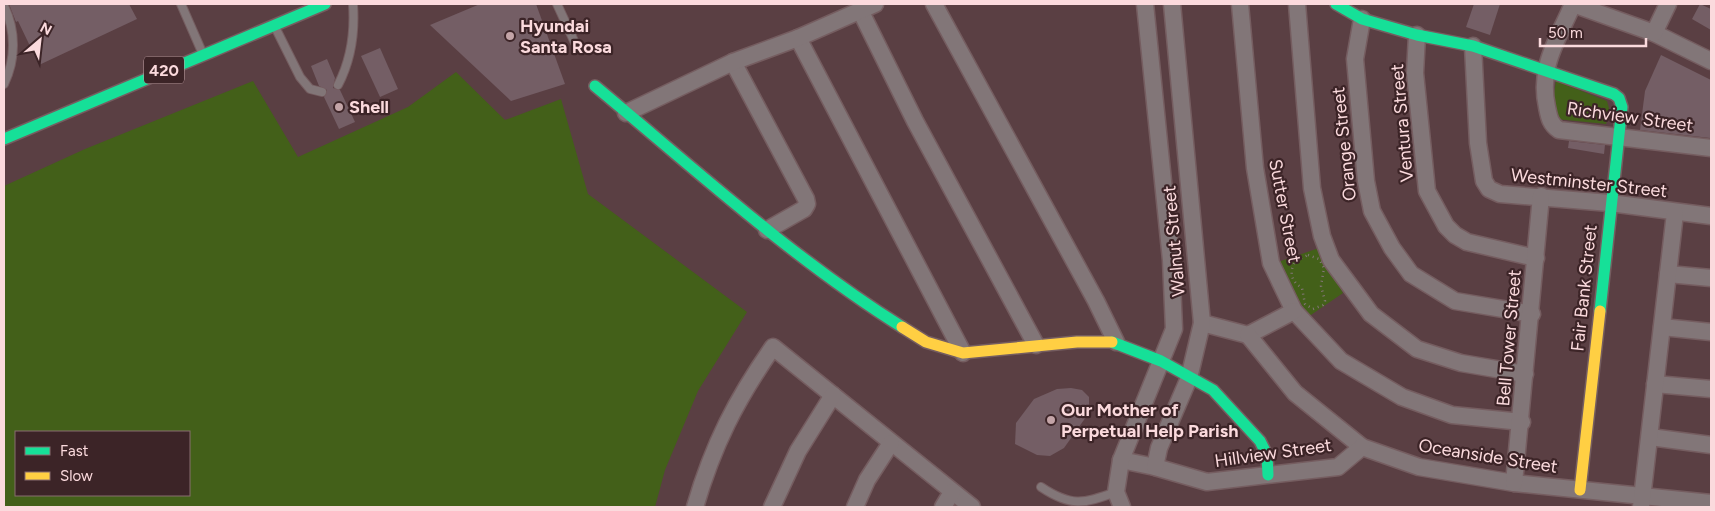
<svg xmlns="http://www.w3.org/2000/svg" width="1715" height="511" viewBox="0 0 1715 511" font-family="Figtree,sans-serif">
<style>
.green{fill:#436019;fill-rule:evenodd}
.building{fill:#745e65}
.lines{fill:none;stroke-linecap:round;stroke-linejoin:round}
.lane-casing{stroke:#755d60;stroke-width:10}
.street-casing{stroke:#755d60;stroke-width:19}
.fast-casing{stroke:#755d60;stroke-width:14}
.slow-casing{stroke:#755d60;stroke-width:14}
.path{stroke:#847678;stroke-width:2.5;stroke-dasharray:1 4;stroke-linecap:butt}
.lane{stroke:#827678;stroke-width:8}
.street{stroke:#827678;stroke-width:16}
.fast{stroke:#16e098;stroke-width:11}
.slow{stroke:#ffcf43;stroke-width:11}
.poi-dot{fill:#c3a4a7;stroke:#3c2427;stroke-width:2}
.labels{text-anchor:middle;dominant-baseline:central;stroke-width:4.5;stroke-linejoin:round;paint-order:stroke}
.shield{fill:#3c2427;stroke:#c2a3a6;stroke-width:1}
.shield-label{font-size:16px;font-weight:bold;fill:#fbdadd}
.poi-label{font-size:18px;font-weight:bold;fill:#fbdadd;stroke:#3c2427;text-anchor:start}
.street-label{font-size:18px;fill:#fbdadd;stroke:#3c2427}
</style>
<rect width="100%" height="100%" fill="#5a3f43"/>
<g class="green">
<path d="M456 72 505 120 561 99 588 194 747 312 698 391 665 470 655 507H4V186L85 149 253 81 298 157 408 107ZM16 432H189V495H16Z"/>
<polygon points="1556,81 1607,101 1610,112 1606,124 1556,119 1552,105"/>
<polygon points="1319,248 1343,293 1308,317 1278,262"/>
</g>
<g class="building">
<polygon points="9,4 129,4 137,19 39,65 18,21 16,22"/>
<polygon points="480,4 536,4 565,84 511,101 430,25"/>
<polygon points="1474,4 1500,4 1490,35 1466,27"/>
<polygon points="1700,4 1711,9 1711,30 1692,19"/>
<polygon points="380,48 398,89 380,97 361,56"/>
<polygon points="1661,55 1711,80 1710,138 1640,130 1645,91"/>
<polygon points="327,59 335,78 333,88 340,90 355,122 339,129 324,97 327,90 319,86 311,66"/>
<polygon points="1569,141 1605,145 1604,154 1568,148"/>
<polygon points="1071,388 1082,390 1089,397 1089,407 1086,417 1064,448 1050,456 1037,455 1015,444 1016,423 1034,399 1057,389"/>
</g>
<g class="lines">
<g class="lane-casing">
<g id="lane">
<polyline points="181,4 202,52"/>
<polyline points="557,4 575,43"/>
<path d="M4 6C16 31 16 59 4 84"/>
<polyline points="275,27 300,77 310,89 322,92"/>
<path d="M338 85C351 60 355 32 353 4"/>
<path d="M1041 487C1071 507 1083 504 1116 492"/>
</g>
</g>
<g class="street-casing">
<g id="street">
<polyline points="934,4 1096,301 1116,342"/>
<polyline points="1240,4 1255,168 1271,263 1294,311 1341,361 1402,397 1452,415 1522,422"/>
<polyline points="1297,4 1312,188 1322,236 1331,260 1371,314 1417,349 1461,363 1525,374"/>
<path d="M1573 4C1558 39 1538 67 1547 107 1549 117 1550 124 1559 130L1711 148"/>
<polyline points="1573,4 1654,33 1711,61"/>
<polyline points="860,10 915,121 1036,345"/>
<polyline points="1362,19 1355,59 1366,181 1372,211 1392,248 1411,274 1455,301 1532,314"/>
<polyline points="1654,33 1668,4"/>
<polyline points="1417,35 1415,73 1427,191 1446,226 1455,235 1467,242 1536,258"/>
<polyline points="798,38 963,353"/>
<polyline points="1473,46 1478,143 1484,181 1489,189 1500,194 1610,203 1711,216"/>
<polyline points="733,62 806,199 807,204 804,209 767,230"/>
<polyline points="626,113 733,62 798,38 875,4"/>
<polyline points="1668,274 1711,278"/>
<polyline points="1202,323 1248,335 1294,311"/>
<polyline points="1662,327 1711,332"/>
<polyline points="1248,335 1295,393 1362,447 1419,467 1514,483 1711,503"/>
<polyline points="1655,384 1711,389"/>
<polyline points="1650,437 1711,445"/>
<polyline points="1121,460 1155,467 1207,482 1338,467 1362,447"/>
<polyline points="1155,467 1159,448 1189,378 1202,323 1172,4"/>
<polyline points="1514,483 1541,196"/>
<path d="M695 507C713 445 736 400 773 347L972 507"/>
<polyline points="772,507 798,451 833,395"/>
<polyline points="855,507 867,480 891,443"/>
<polyline points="943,507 952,492"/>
<polyline points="1122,507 1116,492 1121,460 1174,329 1171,260 1145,4"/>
<polyline points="1641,507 1675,213"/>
</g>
</g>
<g class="fast-casing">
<g id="fast">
<polyline points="1336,4 1362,19 1417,35 1473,46 1614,94 1619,98 1622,107 1600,311"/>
<path d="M595 86C695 169 792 258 902 327"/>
<polyline points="4,139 325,4"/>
<polyline points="1112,342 1161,361 1213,390 1260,441 1267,455 1268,475"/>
</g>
</g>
<g class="slow-casing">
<g id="slow">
<polyline points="902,327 926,342 963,353 1077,342 1112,342"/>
<polyline points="1580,490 1600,311"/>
</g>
</g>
<path class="path" d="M1308 255 1319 259 1324 268 1321 286 1325 301 1323 305 1313 309 1305 304 1302 288C1291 281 1289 273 1295 261Z"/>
<use href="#lane" class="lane"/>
<use href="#street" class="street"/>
<use href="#fast" class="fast"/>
<use href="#slow" class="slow"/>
</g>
<g class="poi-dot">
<circle cx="510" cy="36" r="5"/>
<circle cx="339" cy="107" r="5"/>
<circle cx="1051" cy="420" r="5"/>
</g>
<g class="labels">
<rect class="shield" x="144" y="56.5" width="40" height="27" rx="4"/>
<g class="shield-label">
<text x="164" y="70">420</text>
</g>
<g class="poi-label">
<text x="520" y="26">Hyundai<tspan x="520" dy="21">Santa Rosa</tspan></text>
<text x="349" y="107">Shell</text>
<text x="1061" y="410">Our Mother of<tspan x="1061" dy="21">Perpetual Help Parish</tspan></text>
</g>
<g class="street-label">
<text transform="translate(1630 117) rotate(8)">Richview Street</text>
<text transform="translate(1402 123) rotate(-95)">Ventura Street</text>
<text transform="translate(1344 144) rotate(-96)">Orange Street</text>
<text transform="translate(1589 183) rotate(6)">Westminster Street</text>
<text transform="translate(1285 211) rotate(79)">Sutter Street</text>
<text transform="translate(1174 241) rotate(-95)">Walnut Street</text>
<text transform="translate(1584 288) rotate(-84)">Fair Bank Street</text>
<text transform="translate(1509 338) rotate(-85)">Bell Tower Street</text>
<text transform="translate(1273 453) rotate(-8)">Hillview Street</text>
<text transform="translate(1488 456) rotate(9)">Oceanside Street</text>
</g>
</g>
<rect width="1715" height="511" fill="none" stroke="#fbdadd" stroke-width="10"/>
<rect x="15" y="431" width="175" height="65" fill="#3c2427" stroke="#886d70"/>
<rect x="25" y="447" width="25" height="8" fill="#16e098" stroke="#886d70"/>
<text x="60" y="456" font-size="15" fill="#fbdadd">Fast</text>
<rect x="25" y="472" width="25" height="8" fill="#ffcf43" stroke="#886d70"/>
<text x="60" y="481" font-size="15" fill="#fbdadd">Slow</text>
<g transform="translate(40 40) rotate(28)" stroke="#3c2427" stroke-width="4" paint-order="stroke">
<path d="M0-4L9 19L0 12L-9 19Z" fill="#fbdadd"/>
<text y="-8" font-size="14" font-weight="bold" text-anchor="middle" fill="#fbdadd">N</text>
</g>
<path d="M1540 38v8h106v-8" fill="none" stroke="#fbdadd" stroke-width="2.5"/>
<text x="1548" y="38" font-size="15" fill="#fbdadd" stroke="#3c2427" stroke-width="4" paint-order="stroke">50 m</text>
</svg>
